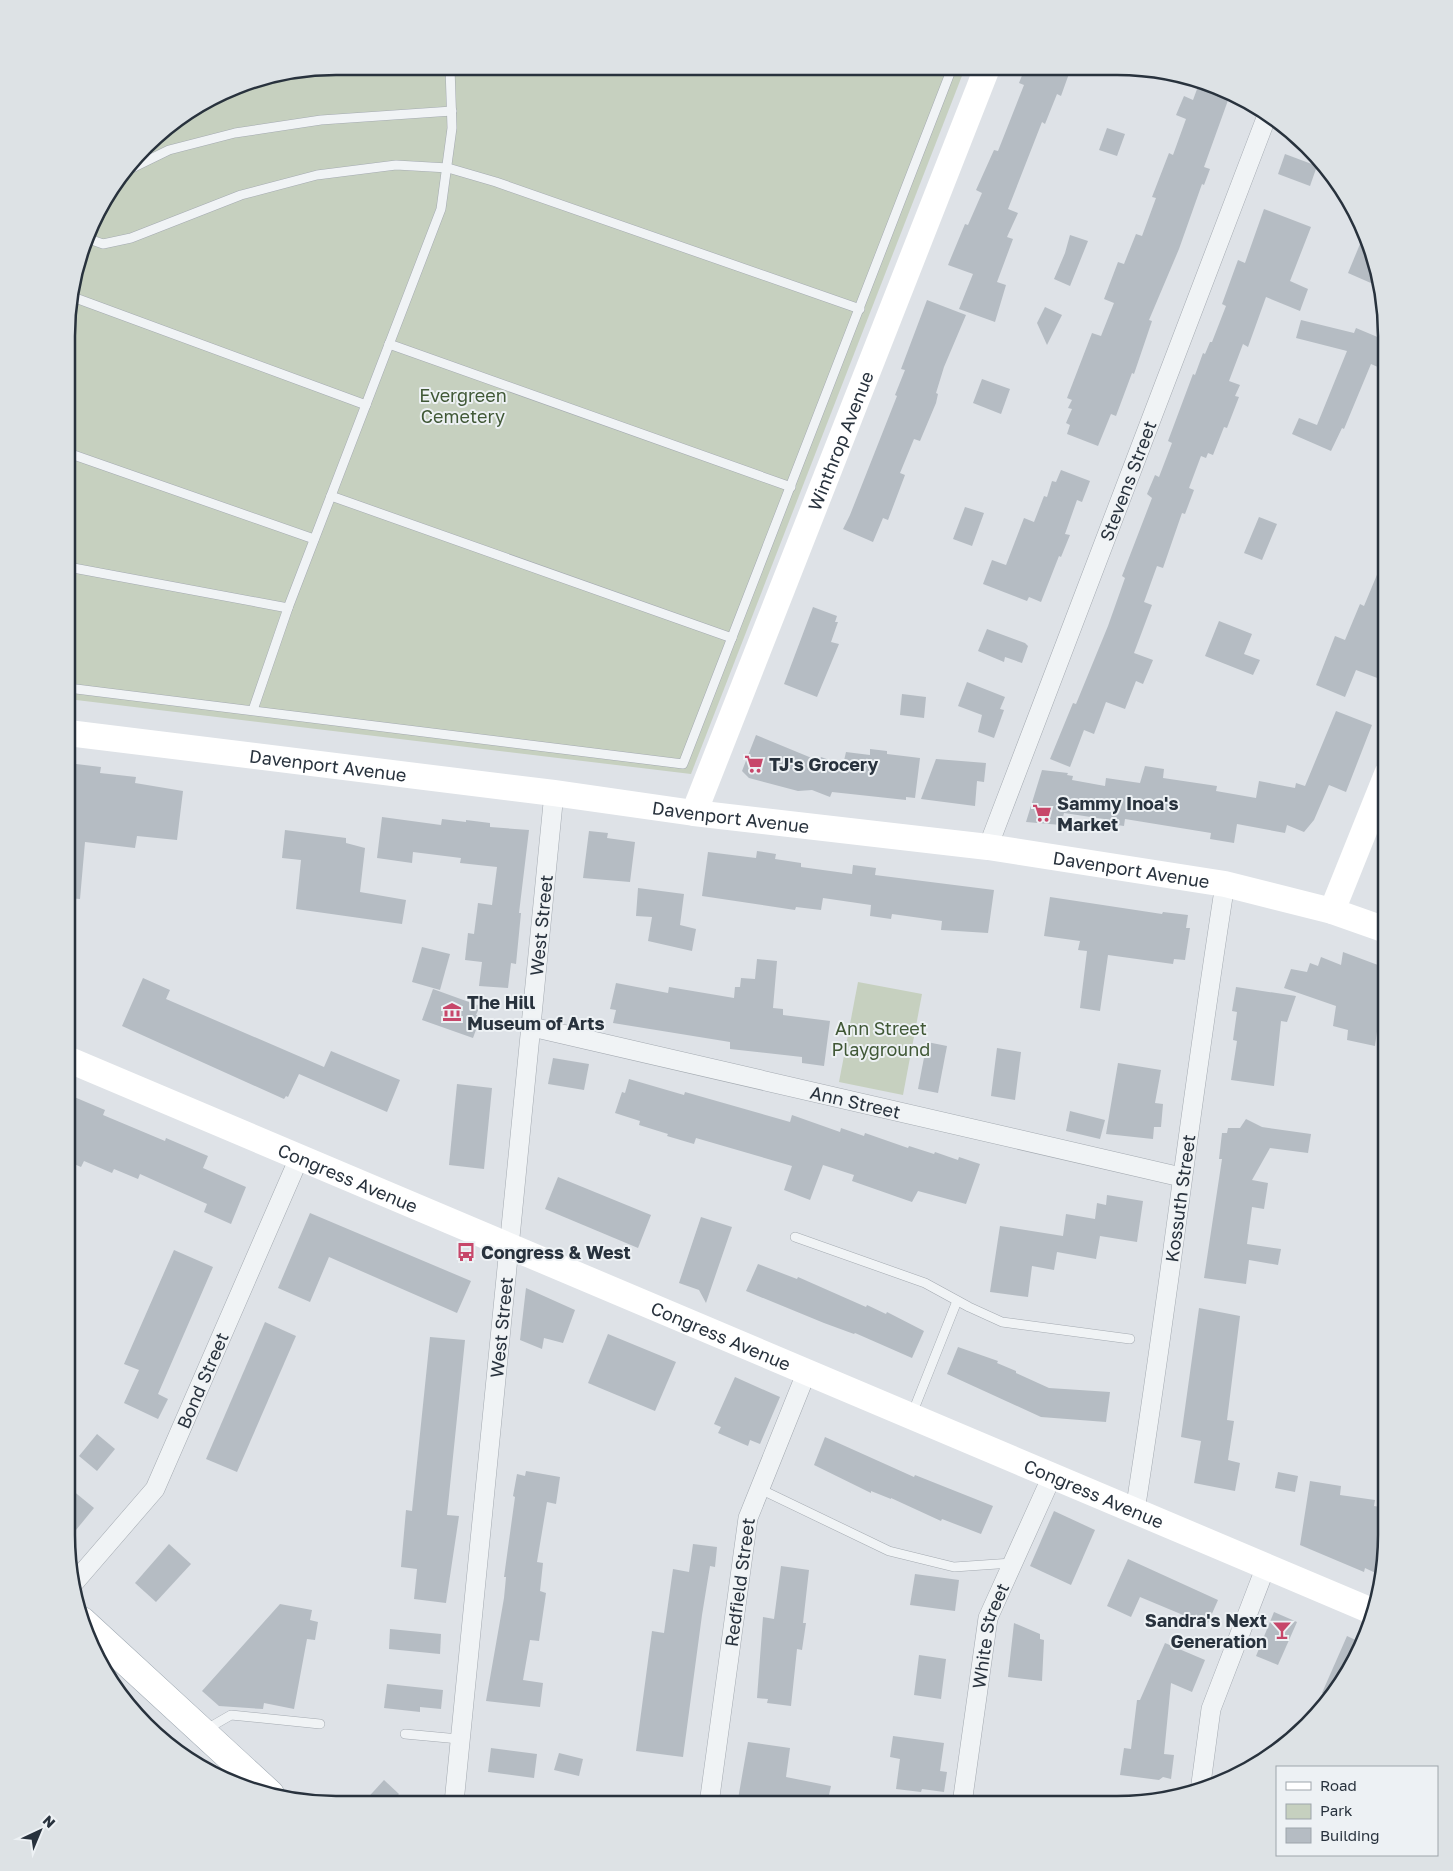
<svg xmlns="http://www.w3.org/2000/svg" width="1453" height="1871" viewBox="0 0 1453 1871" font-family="'Golos Text',sans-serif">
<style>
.green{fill:#c6d0bf}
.building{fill:#b5bcc3}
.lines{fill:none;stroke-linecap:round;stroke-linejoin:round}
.service-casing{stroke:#a4aab1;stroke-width:10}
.minor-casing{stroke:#a4aab1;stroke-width:20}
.primary-casing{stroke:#9ea8b2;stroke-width:29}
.service{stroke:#f0f3f5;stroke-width:9}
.minor{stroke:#f0f3f5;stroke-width:19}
.secondary{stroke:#fff;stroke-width:26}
.primary{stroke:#fff;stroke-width:28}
.labels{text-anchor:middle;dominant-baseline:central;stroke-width:4;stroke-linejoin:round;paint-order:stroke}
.park-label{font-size:18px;fill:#405836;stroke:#edf1f4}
.street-label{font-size:18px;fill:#28323d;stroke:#edf1f4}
.poi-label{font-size:18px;font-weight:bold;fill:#28323d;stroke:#edf1f4;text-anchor:start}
.rim{fill:none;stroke:#28323d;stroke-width:2.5}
</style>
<rect width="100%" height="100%" fill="#dee2e7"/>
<g class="green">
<polygon points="336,66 965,68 691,774 68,699 69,300 102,201 158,133 249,81"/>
<polygon points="858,982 922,994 903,1095 839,1082"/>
</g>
<g class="building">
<polygon points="1025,68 1071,68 1061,96 1057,94 1045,124 1042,122 1008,209 1018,213 1007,237 1013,239 997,282 1006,285 995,322 959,309 973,274 948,265 965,224 968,225 982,193 976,190 994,150 998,151 1024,85 1019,83"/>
<polygon points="1200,81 1220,87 1231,92 1204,167 1210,169 1204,185 1202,184 1179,249 1149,320 1152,321 1134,374 1132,373 1116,416 1111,414 1098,446 1067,434 1070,425 1066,423 1072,409 1068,408 1072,400 1067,398 1092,333 1101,336 1114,303 1104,299 1118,262 1124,264 1136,234 1142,236 1156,198 1152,197 1169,153 1173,155 1186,119 1176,115 1184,96 1193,100"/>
<polygon points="1107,128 1125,134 1117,156 1099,150"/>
<polygon points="1285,154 1317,166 1310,186 1278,174"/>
<polygon points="1264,209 1311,227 1290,281 1308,289 1300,311 1266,297 1248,347 1243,344 1229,381 1240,385 1235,396 1239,397 1227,428 1224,427 1213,455 1208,453 1206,458 1201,456 1189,488 1194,490 1185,514 1182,513 1163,568 1157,566 1144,602 1152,605 1134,653 1153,660 1143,684 1136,681 1125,709 1106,702 1094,734 1084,730 1070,767 1050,759 1073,703 1076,704 1108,626 1125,578 1122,576 1152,498 1147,494 1155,475 1159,477 1172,443 1168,441 1193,374 1195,375 1203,353 1205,354 1210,342 1212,342 1226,306 1222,304 1238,260 1245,263"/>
<polygon points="1365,232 1378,266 1380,287 1348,273"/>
<polygon points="1070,235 1088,241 1070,286 1054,279 1065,253"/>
<polygon points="927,300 966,315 944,367 936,393 938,394 936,403 920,441 914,439 900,473 905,475 888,520 883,518 873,542 843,529 850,515 897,396 895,395 905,370 901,369"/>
<polygon points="1045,307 1062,315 1047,345 1037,323"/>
<polygon points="1301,320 1354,333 1356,328 1387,341 1387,371 1371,364 1344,429 1342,428 1331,451 1292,434 1299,418 1317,425 1347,351 1296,338"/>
<polygon points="982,379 1010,389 1001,414 973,403"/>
<polygon points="1061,470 1090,481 1082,502 1077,500 1065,534 1070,535 1061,557 1059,556 1041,602 1029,597 1027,601 983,584 992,560 1006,565 1024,518 1034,522 1044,496 1047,497 1052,481 1056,482"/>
<polygon points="965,507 984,513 972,546 953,539"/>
<polygon points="1259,517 1277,524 1262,560 1244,553"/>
<polygon points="1386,553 1387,663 1380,679 1356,670 1345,697 1316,685 1335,636 1345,640 1360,604 1364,606"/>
<polygon points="813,607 837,616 835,622 838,622 831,642 839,644 817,697 784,684"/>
<polygon points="1219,621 1252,634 1244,654 1260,660 1253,675 1205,656"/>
<polygon points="987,629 1025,643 1028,646 1022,663 1005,657 1004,662 978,651"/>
<polygon points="967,682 1005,697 1000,709 1004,710 994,738 978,732 982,715 958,706"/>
<polygon points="902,694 926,697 924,718 900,715"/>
<polygon points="1336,711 1372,725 1346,792 1329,785 1314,820 1304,832 1287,825 1285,833 1237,824 1234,843 1210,839 1211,833 1125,819 1124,826 1103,823 1104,819 1064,813 1061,825 1026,822 1042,770 1068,773 1067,775 1073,776 1072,780 1105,786 1106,778 1140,783 1145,766 1164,769 1163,778 1217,786 1216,791 1256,798 1259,781 1295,788 1296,783 1305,786"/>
<polygon points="756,735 819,761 821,757 843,765 846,752 870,755 870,749 887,751 887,754 920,758 915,798 906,797 906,800 832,792 830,797 812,790 798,791 749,778 742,771"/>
<polygon points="936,759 986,763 984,782 977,781 975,806 921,799"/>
<polygon points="68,763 101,767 100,773 136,777 135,783 183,791 177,840 137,836 135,848 85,842 80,899 67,898"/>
<polygon points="382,817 441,825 442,819 466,822 466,820 490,823 490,827 529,830 519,913 521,913 516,964 511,963 508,988 479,986 482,962 465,960 468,933 474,934 478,903 492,905 497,867 460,863 461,858 413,852 412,863 377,858"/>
<polygon points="285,830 346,838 346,843 365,848 360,892 406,900 402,924 296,909 301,860 282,858"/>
<polygon points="589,831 608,833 607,838 635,842 630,882 583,878"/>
<polygon points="757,851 776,854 775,859 801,863 801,867 852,874 853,865 876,868 875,875 994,890 988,933 941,930 942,921 892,914 891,919 870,916 871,905 823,898 821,910 796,907 795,910 702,896 708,852 756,858"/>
<polygon points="638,888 684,894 680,925 696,929 692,951 648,941 652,917 636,916"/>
<polygon points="1050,897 1162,914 1163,912 1188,915 1186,928 1190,928 1185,960 1174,959 1173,964 1108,955 1100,1011 1080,1008 1087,951 1078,950 1080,941 1044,936"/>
<polygon points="422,947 450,954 440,990 412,982"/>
<polygon points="1343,952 1386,968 1386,988 1383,987 1375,1046 1347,1040 1348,1030 1333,1026 1336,1006 1284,988 1291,969 1307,972 1310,963 1318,966 1321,957 1341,965"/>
<polygon points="757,959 777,961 773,1008 783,1009 783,1015 830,1021 824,1066 802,1063 802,1057 730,1049 730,1042 613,1023 616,1010 610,1009 616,983 668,993 669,987 734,998 735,987 740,987 741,978 755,979"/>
<polygon points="143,978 170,990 166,999 324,1067 331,1051 400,1080 387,1112 299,1074 288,1097 286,1096 284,1099 122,1026"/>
<polygon points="1236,987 1296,996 1287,1022 1281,1021 1274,1086 1231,1080 1237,1041 1233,1040 1237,1012 1232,1011"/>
<polygon points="433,989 480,1006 476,1015 481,1016 473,1038 422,1020"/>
<polygon points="927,1042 947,1046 938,1093 918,1089"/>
<polygon points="997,1048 1021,1052 1015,1100 991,1096"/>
<polygon points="553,1058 589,1064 584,1090 548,1084"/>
<polygon points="1118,1063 1161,1070 1155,1103 1163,1104 1161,1127 1154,1127 1153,1139 1106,1134"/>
<polygon points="629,1079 684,1095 685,1092 790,1122 792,1115 840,1132 841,1128 864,1136 865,1133 908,1148 909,1146 934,1154 935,1152 958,1160 959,1157 980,1164 966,1204 918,1191 912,1202 852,1181 854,1175 823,1165 810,1200 784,1190 792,1166 696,1138 694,1144 667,1136 668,1134 639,1125 640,1121 615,1113 622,1092 625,1093"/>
<polygon points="457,1084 492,1088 484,1169 449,1165"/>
<polygon points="67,1094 105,1110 103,1115 165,1141 166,1138 208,1156 203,1168 246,1187 231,1224 204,1212 207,1204 140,1174 138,1179 114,1169 112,1173 84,1161 81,1167 67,1161"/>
<polygon points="1070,1111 1105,1120 1100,1139 1066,1131"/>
<polygon points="1246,1119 1262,1127 1311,1134 1308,1153 1270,1148 1252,1180 1268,1183 1264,1209 1252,1207 1247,1244 1281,1249 1278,1265 1249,1260 1246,1284 1204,1278 1222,1159 1219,1159 1222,1133 1227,1133 1228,1128 1240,1128"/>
<polygon points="558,1177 651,1215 638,1248 545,1209"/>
<polygon points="1107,1195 1143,1201 1137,1242 1100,1236 1096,1259 1057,1252 1054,1270 1032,1266 1028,1297 990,1292 1000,1226 1063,1236 1066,1214 1095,1219 1097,1203 1106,1205"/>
<polygon points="310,1213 471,1281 457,1313 329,1257 310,1302 278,1288"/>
<polygon points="701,1217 732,1227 706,1303 699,1290 679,1283"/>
<polygon points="174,1250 213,1267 158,1394 168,1399 158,1419 124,1403 139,1370 124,1364"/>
<polygon points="758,1264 797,1279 798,1277 866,1307 867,1305 886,1314 887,1312 924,1331 912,1358 855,1333 854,1334 824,1323 746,1291"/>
<polygon points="526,1288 575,1310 563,1343 544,1338 542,1349 520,1340"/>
<polygon points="1199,1308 1240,1316 1227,1420 1234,1421 1228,1460 1240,1463 1235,1491 1194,1483 1201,1441 1181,1437"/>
<polygon points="265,1322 296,1336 237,1472 206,1459"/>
<polygon points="608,1334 676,1362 655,1411 588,1383"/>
<polygon points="430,1337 465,1340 447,1515 459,1516 446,1603 414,1599 417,1569 401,1567 406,1510 412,1511"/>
<polygon points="958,1347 998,1361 997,1363 1016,1371 1016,1373 1049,1388 1110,1392 1106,1422 1041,1417 947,1374"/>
<polygon points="735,1377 780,1397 760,1444 750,1440 748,1446 718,1433 721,1427 714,1424"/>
<polygon points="97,1434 115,1449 97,1471 79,1456"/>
<polygon points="825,1437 914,1477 915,1475 993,1506 981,1534 942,1519 941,1521 891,1498 891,1499 871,1491 871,1493 814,1465"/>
<polygon points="526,1471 560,1477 556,1504 547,1502 537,1562 543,1563 540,1591 546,1593 539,1641 530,1640 523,1680 543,1683 540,1707 486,1701 504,1598 506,1577 504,1577 515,1497 513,1496 517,1474 525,1476"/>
<polygon points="1278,1472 1298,1476 1295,1492 1275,1488"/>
<polygon points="1310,1481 1341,1486 1340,1495 1375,1500 1374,1506 1386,1508 1386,1553 1382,1576 1365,1568 1364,1572 1300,1545"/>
<polygon points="66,1485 94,1508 67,1541 66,1536"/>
<polygon points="1054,1511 1095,1530 1071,1585 1030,1566"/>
<polygon points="169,1544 191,1564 156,1602 135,1583"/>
<polygon points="693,1544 717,1547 715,1567 710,1566 702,1615 683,1757 636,1751 652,1631 664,1633 673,1569 689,1572"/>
<polygon points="1128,1559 1218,1600 1207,1625 1140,1597 1131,1617 1107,1606"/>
<polygon points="781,1566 809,1570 803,1623 806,1623 802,1650 797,1649 791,1706 767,1703 768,1699 757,1698 763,1617 774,1619"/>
<polygon points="915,1574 959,1580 955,1611 910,1605"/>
<polygon points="280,1604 312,1610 310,1620 318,1622 315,1640 307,1639 294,1709 264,1703 263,1709 219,1706 202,1691"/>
<polygon points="1274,1612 1297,1622 1278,1665 1256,1656"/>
<polygon points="1014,1623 1040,1634 1040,1639 1044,1640 1042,1681 1008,1677"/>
<polygon points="390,1629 441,1634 440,1654 389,1649"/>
<polygon points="1347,1636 1362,1643 1342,1685 1331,1697 1322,1693"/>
<polygon points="1165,1643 1205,1660 1192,1692 1171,1683 1164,1754 1174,1755 1171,1779 1163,1777 1159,1780 1120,1775 1124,1748 1131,1749 1137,1700 1140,1700"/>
<polygon points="919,1655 946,1659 941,1699 914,1695"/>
<polygon points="387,1684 443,1690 441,1709 420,1707 420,1712 384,1708"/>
<polygon points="893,1736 944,1743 940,1771 947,1772 944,1792 922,1789 921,1792 896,1789 900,1759 890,1757"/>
<polygon points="748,1742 790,1748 786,1777 831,1786 827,1804 810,1804 780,1798 780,1804 751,1804 752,1800 738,1799"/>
<polygon points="491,1748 537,1754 534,1778 488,1772"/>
<polygon points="559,1753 583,1759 579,1776 554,1770"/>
<polygon points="384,1780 399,1794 391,1803 363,1803"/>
</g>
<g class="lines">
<g class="service-casing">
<g id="service">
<polyline points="128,170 169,150 235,133 321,120 452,111"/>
<polyline points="89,239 103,244 131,238 241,195 317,175 396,165 448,168 496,182 860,309"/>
<polyline points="70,296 366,405"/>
<polyline points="389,344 791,487"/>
<polyline points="68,453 314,539"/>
<polyline points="331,496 732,638"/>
<polyline points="68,567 288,608"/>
<polyline points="68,688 683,764 952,68"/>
<polyline points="253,710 288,608 441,209 452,128 450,67"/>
<polyline points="795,1237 925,1283 969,1307 1002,1322 1130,1339"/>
<polyline points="912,1414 957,1301"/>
<polyline points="760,1489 889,1551 954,1567 1012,1563"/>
<polyline points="205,1730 231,1715 320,1724"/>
<polyline points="405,1734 459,1739"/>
</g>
</g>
<g class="minor-casing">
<g id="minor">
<path id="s1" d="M988 847 1268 113"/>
<path id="s2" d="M532 1027 1181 1177"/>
<path id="s3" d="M1135 1511C1168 1302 1192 1093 1225 884"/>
<path id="s4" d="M73 1584 155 1489 299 1158"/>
<polyline points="1200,1791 1211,1709 1266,1566"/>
<path id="s5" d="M454 1803 554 793"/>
<path id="s6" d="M709 1804 748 1518 807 1371"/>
<path id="s7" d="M962 1804 988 1618 1052 1476"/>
</g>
</g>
<g class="primary-casing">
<polyline id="primary" points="82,1621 270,1794"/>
</g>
<use href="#service" class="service"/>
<use href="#minor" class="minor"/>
<g class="secondary">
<path id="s8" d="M68 733 554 793 694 813 988 847 1225 884 1332 911 1386 930"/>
<path id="s9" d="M694 813 987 68"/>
<polyline points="1332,911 1387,774"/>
<path id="s10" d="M67 1059 1374 1612"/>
</g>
<use href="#primary" class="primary"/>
</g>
<defs>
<g id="supermarket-bare" transform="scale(1.5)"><path d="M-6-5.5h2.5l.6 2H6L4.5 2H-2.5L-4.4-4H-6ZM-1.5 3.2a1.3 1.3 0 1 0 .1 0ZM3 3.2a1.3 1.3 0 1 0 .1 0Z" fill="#c7476a" stroke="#edf1f4" stroke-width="2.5" paint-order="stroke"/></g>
<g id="museum-bare" transform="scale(1.5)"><path d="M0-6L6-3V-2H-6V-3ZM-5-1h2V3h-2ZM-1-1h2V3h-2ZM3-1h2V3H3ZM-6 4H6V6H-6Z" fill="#c7476a" stroke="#edf1f4" stroke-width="2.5" paint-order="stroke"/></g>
<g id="bus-bare" transform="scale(1.5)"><path d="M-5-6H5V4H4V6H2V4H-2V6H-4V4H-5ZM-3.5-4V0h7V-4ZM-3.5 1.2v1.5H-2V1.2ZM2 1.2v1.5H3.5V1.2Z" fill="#c7476a" stroke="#edf1f4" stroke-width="2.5" paint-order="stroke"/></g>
<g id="bar-bare" transform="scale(1.5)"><path d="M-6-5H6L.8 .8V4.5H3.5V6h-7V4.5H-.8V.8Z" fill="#c7476a" stroke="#edf1f4" stroke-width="2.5" paint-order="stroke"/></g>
</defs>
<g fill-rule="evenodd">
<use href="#supermarket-bare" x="754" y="764"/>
<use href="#supermarket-bare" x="1042" y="813"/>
<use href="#museum-bare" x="452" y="1012"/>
<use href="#bus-bare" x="466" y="1252"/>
<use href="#bar-bare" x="1282" y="1630"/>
</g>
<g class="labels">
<g class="park-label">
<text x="463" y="395">Evergreen<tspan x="463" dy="21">Cemetery</tspan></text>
<text x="881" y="1028">Ann Street<tspan x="881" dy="21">Playground</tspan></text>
</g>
<g class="street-label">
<text stroke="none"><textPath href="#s9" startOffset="400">Winthrop Avenue</textPath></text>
<text stroke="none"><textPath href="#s1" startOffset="392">Stevens Street</textPath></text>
<text stroke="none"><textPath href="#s8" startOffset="262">Davenport Avenue</textPath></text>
<text stroke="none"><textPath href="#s8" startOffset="668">Davenport Avenue</textPath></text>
<text stroke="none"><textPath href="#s8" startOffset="1072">Davenport Avenue</textPath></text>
<text stroke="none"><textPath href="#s5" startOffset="882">West Street</textPath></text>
<text stroke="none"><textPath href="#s2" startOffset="332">Ann Street</textPath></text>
<text stroke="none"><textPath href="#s10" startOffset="305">Congress Avenue</textPath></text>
<text stroke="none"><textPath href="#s3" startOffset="316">Kossuth Street</textPath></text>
<text stroke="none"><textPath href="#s5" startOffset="478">West Street</textPath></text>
<text stroke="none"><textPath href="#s10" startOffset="710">Congress Avenue</textPath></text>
<text stroke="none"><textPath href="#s4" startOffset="244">Bond Street</textPath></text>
<text stroke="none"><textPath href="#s10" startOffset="1115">Congress Avenue</textPath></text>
<text stroke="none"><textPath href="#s6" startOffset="224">Redfield Street</textPath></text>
<text stroke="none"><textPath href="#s7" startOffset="171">White Street</textPath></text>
</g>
<g class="poi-label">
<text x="769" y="764">TJ's Grocery</text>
<text x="1057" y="803">Sammy Inoa's<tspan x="1057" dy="21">Market</tspan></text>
<text x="467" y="1002">The Hill<tspan x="467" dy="21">Museum of Arts</tspan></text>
<text x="481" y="1252">Congress &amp; West</text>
<text x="1267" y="1620" text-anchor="end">Sandra's Next<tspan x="1267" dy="21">Generation</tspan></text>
</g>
</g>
<path d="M0 0H1453V1871H0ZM336 75H1117A261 261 0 0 1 1378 336V1535A261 261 0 0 1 1117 1796H336A261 261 0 0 1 75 1535V336A261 261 0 0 1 336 75Z" fill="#dde2e5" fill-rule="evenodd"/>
<path class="rim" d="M336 75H1117A261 261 0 0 1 1378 336V1535A261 261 0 0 1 1117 1796H336A261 261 0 0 1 75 1535V336A261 261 0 0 1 336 75Z"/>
<rect x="1276" y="1766" width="162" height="90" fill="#edf1f4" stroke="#9ea5ab"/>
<rect x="1286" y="1782" width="25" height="8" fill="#ffffff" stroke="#9ea5ab"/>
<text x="1320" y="1791" font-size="15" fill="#28323d">Road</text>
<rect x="1286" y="1804" width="25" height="15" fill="#c6d0bf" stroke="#9ea5ab"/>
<text x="1320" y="1816" font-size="15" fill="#28323d">Park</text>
<rect x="1286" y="1828" width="25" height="15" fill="#b5bcc3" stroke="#9ea5ab"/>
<text x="1320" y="1841" font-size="15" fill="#28323d">Building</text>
<g transform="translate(40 1831) rotate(44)" stroke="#edf1f4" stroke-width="4" paint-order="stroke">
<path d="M0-4L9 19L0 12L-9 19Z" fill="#28323d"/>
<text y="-8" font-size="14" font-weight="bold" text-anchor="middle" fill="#28323d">N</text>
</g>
</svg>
